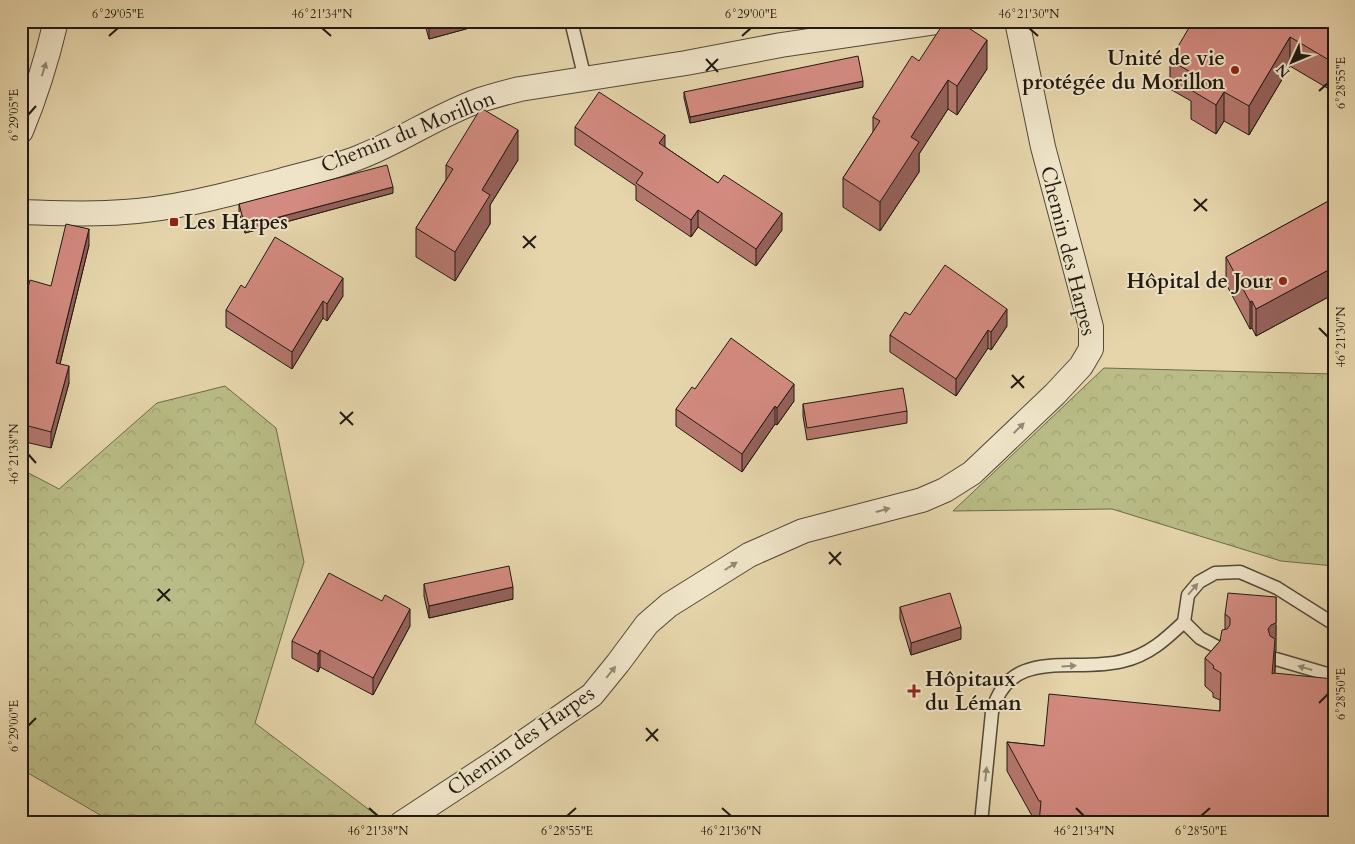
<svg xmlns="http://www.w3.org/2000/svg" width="1355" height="844" viewBox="0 0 1355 844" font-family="Cardo,serif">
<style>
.forest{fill:url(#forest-crowns);stroke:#6d6b4c}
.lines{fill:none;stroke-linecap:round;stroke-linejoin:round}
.lane-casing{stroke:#524938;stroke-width:15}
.street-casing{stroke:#524938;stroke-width:26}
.lane{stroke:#efe4c8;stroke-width:12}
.street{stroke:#efe4c8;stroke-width:24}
.wall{fill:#b5776e;stroke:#211a11}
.shaded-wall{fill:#94615a;stroke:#211a11}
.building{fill:#d38a80;stroke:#211a11}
.oneway{fill:#928976}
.ticks{fill:none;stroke:#211a11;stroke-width:2}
.poi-dot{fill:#8f2418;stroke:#efe4c8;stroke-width:2}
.labels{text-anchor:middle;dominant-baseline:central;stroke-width:4;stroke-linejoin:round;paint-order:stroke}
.poi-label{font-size:21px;font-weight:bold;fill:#211a11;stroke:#efe4c8;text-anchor:end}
.street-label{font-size:21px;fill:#211a11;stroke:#efe4c8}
.neatline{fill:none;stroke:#211a11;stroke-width:2}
.ticks-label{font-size:12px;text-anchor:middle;fill:#211a11}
</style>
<defs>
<pattern id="forest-crowns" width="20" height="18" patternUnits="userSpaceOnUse" patternTransform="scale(1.25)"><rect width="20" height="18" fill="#b9bc86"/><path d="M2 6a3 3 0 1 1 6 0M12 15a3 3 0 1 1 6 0" fill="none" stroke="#9fa173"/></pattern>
</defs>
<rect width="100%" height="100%" fill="#e6d5ab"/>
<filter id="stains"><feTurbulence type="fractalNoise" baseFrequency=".004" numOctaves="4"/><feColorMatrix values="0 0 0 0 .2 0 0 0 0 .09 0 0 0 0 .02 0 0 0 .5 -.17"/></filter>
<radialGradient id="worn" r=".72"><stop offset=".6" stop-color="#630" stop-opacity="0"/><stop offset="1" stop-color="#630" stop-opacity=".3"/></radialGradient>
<g class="forest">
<polygon points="1104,368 1334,374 1334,566 1281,561 1112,509 953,511"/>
<polygon points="225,386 276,428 304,562 255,723 376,815 363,823 114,823 21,769 21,469 59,489 157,403"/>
</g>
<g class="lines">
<g class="lane-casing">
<g id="lane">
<polyline points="571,21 585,79"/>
<polyline points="1223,650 1200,638 1184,622 1188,595 1199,582 1215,573 1240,572 1277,588 1334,624"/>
<polyline points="1276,659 1334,676"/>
<path d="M981 823 992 712C1010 645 1073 674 1123 661 1149 655 1166 639 1184 622"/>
</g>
</g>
<g class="street-casing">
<g id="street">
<path d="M21 131C36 95 47 59 56 21"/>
<path d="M21 212C55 213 90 215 124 212 175 209 226 195 276 182 304 174 333 168 360 157 401 141 438 115 480 100 493 96 507 92 520 89L686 63 781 45 944 21"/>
<polyline points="402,823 501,758 592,695 618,663 647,624 669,605 749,555 803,531 922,500 945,490 972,473 1055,394 1081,366 1091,349 1091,327 1043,147 1017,21"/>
</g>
</g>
<use href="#lane" class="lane"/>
<use href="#street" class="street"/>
</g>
<g class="wall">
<polygon points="424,21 495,21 429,39"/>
<polygon points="1334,21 1334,92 1290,66 1249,135 1224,121 1216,134 1191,119 1191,101 1170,89 1170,60"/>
<polygon points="919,61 987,69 957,115 948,109 919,154 919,172 880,231 843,207 843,178 873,132 873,117"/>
<polygon points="863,87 690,123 684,98 684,92"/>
<polygon points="575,127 665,147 718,183 782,230 756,266 698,227 691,237 636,200 636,186 575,145"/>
<polygon points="518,160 490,205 490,224 455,281 416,257 416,228 446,180 446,165"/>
<polygon points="393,193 245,233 239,211 239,204"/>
<polygon points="1334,198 1334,294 1256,336 1252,328 1250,329 1226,284 1226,257"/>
<polygon points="89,245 60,364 69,383 51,448 21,441 21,314 51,286"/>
<polygon points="245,288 343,296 327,321 323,318 292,369 226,327 226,310"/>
<polygon points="910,315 1007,326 991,350 988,348 956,396 890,352 890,335"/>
<polygon points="695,389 794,401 777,425 775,424 742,472 676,426 676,409"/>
<polygon points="803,404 907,411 907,423 807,440 803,416"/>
<polygon points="424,584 513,599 429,618 424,596"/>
<polygon points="900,607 961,639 911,655 900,619"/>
<polygon points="1225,614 1276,625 1275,673 1334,823 1036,823 1007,771 1007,742 1044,746 1220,711 1220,700 1213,697 1213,693 1205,686 1205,658 1220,641 1225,629"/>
<polygon points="410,626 373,695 320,667 318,672 292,658 292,641"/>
</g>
<g class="shaded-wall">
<polygon points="429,21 495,21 429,39"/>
<polygon points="1290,37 1290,66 1249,135 1249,106"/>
<polygon points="987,40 987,69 957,115 957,86"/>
<polygon points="948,80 948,109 919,154 919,172 880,231 880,202 911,137"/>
<polygon points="863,81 863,87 690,123 690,117"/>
<polygon points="1224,92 1224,121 1216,134 1216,105"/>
<polygon points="518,130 518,160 490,205 490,224 455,281 455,252 482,190"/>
<polygon points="665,135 665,152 659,143"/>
<polygon points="393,187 393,193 245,233 245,226"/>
<polygon points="698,210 698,227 691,237 691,220"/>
<polygon points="782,213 782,230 756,266 756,249"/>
<polygon points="89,229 89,245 56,380 56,363"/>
<polygon points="1334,267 1334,294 1256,336 1256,309"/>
<polygon points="343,278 343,296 327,321 327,304"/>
<polygon points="323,301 323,318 292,369 292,352"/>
<polygon points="1252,301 1252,328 1250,329 1250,302"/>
<polygon points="1007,309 1007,326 991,350 991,332"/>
<polygon points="988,330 988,348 956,396 956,379"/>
<polygon points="69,366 69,383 51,448 51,432"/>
<polygon points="794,384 794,401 777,425 777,408"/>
<polygon points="775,406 775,424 742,472 742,454"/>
<polygon points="513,587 513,599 429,618 429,606"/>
<polygon points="1276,597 1276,651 1275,651 1275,667 1272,702 1268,629"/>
<polygon points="410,609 410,626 373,695 373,678"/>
<polygon points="961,627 961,639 911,655 911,643"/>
<polygon points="320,650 320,667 318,672 318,654"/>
</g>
<g class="building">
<polygon points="945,21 958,21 987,40 957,86 948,80 911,137 919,142 880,202 843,178 880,121 873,117 912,56 919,61"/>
<polygon points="1193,21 1334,21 1334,63 1290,37 1249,106 1224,92 1216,105 1191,90 1199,77 1170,60"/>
<polygon points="858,56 863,81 690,117 684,92"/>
<polygon points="599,92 665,135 659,143 718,183 724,175 782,213 756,249 698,210 691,220 636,183 643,173 575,127"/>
<polygon points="481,108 518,130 482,190 490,195 455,252 416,228 453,169 446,165"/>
<polygon points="387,165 393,187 245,226 239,204"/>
<polygon points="1334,198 1334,267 1256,309 1252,301 1250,302 1226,257"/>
<polygon points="66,224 89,229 56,363 69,366 51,432 21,424 21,371 25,354 21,353 21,314 30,280 51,286"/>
<polygon points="275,237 343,278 327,304 323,301 292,352 226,310 241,285 245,288"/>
<polygon points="945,265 1007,309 991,332 988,330 956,379 890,335 905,312 910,315"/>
<polygon points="731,338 794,384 777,408 775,406 742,454 676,409 692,387 695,389"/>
<polygon points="903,388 907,411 807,428 803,404"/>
<polygon points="509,566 513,587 429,606 424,584"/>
<polygon points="329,573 382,601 385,595 410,609 373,678 320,650 318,654 292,641"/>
<polygon points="950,593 961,627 911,643 900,607"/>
<polygon points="1228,593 1276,597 1276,623 1271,625 1268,629 1270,636 1275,639 1272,674 1274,673 1334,679 1334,823 1039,823 1041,801 1039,801 1007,742 1044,746 1049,694 1220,711 1221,673 1213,668 1214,666 1205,658 1220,641 1222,630 1227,629 1230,625 1230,618 1225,614"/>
</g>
<defs><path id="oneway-solid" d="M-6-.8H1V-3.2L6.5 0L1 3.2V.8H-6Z" transform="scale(1.25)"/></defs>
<g class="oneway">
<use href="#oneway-solid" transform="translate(44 69) rotate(-73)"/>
<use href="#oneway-solid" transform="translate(1019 428) rotate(-44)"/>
<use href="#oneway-solid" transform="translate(883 510) rotate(-15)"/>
<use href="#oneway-solid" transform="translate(731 566) rotate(-32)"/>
<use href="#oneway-solid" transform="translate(1193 589) rotate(-49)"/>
<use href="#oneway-solid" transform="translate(1069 666) rotate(-3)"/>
<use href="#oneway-solid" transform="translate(1305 668) rotate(-164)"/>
<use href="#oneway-solid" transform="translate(611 672) rotate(-51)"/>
<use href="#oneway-solid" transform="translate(986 774) rotate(-84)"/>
</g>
<path class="ticks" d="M322 28 331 36M1029 28 1038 36M109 36 118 28M742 36 751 28M706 59 718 72M706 71 718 59M1319 91 1328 83M28 115 36 106M1194 199 1207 211M1194 211 1207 199M523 236 535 248M523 248 536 236M1319 328 1328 337M1012 375 1024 388M1011 388 1024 376M340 412 353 425M340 424 353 412M28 454 36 463M829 552 841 565M829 564 841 552M158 589 170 601M157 601 170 589M1319 703 1328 694M28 726 36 718M646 728 658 741M646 741 658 729M369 808 378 816M722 808 731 816M1076 808 1084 816M567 816 576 808M1201 816 1210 808"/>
<g class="poi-dot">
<circle cx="1235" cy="70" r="5"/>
<rect x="169" y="217" width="10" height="10" rx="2.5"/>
<circle cx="1283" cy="281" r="5"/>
<path d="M911.5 683.5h5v5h5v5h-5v5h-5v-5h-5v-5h5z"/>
</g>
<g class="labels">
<g class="poi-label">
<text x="1225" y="58">Unité de vie<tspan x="1225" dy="24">protégée du Morillon</tspan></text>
<text x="184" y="222" text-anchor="start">Les Harpes</text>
<text x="1273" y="281">Hôpital de Jour</text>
<text x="925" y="679" text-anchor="start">Hôpitaux<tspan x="925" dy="24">du Léman</tspan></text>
</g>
<g class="street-label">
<text transform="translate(408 132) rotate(-22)">Chemin du Morillon</text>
<text transform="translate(1068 251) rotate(76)">Chemin des Harpes</text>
<text transform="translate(521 741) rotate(-35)">Chemin des Harpes</text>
</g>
</g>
<rect width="1355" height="844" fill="none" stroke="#e6d5ab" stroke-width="55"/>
<g transform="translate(1292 62) rotate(226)" stroke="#efe4c8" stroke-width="4" paint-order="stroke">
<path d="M0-4L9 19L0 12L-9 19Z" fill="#211a11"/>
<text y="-8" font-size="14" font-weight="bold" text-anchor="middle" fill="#211a11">N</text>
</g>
<rect x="28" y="28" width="1300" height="788" class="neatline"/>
<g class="ticks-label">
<text x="118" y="18">6°29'05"E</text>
<text x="322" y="18">46°21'34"N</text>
<text x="751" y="18">6°29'00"E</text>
<text x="1029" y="18">46°21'30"N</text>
<text transform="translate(1341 83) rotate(-90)" y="4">6°28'55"E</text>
<text transform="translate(14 115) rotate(-90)" y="4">6°29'05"E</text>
<text transform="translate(1341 337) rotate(-90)" y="4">46°21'30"N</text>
<text transform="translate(14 454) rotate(-90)" y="4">46°21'38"N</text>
<text transform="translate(1341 694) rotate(-90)" y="4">6°28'50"E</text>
<text transform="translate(14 726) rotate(-90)" y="4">6°29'00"E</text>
<text x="378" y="835">46°21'38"N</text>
<text x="567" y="835">6°28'55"E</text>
<text x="731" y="835">46°21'36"N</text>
<text x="1084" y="835">46°21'34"N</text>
<text x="1201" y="835">6°28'50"E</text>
</g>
<rect width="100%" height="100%" filter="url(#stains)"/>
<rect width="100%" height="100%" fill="url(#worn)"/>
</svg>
